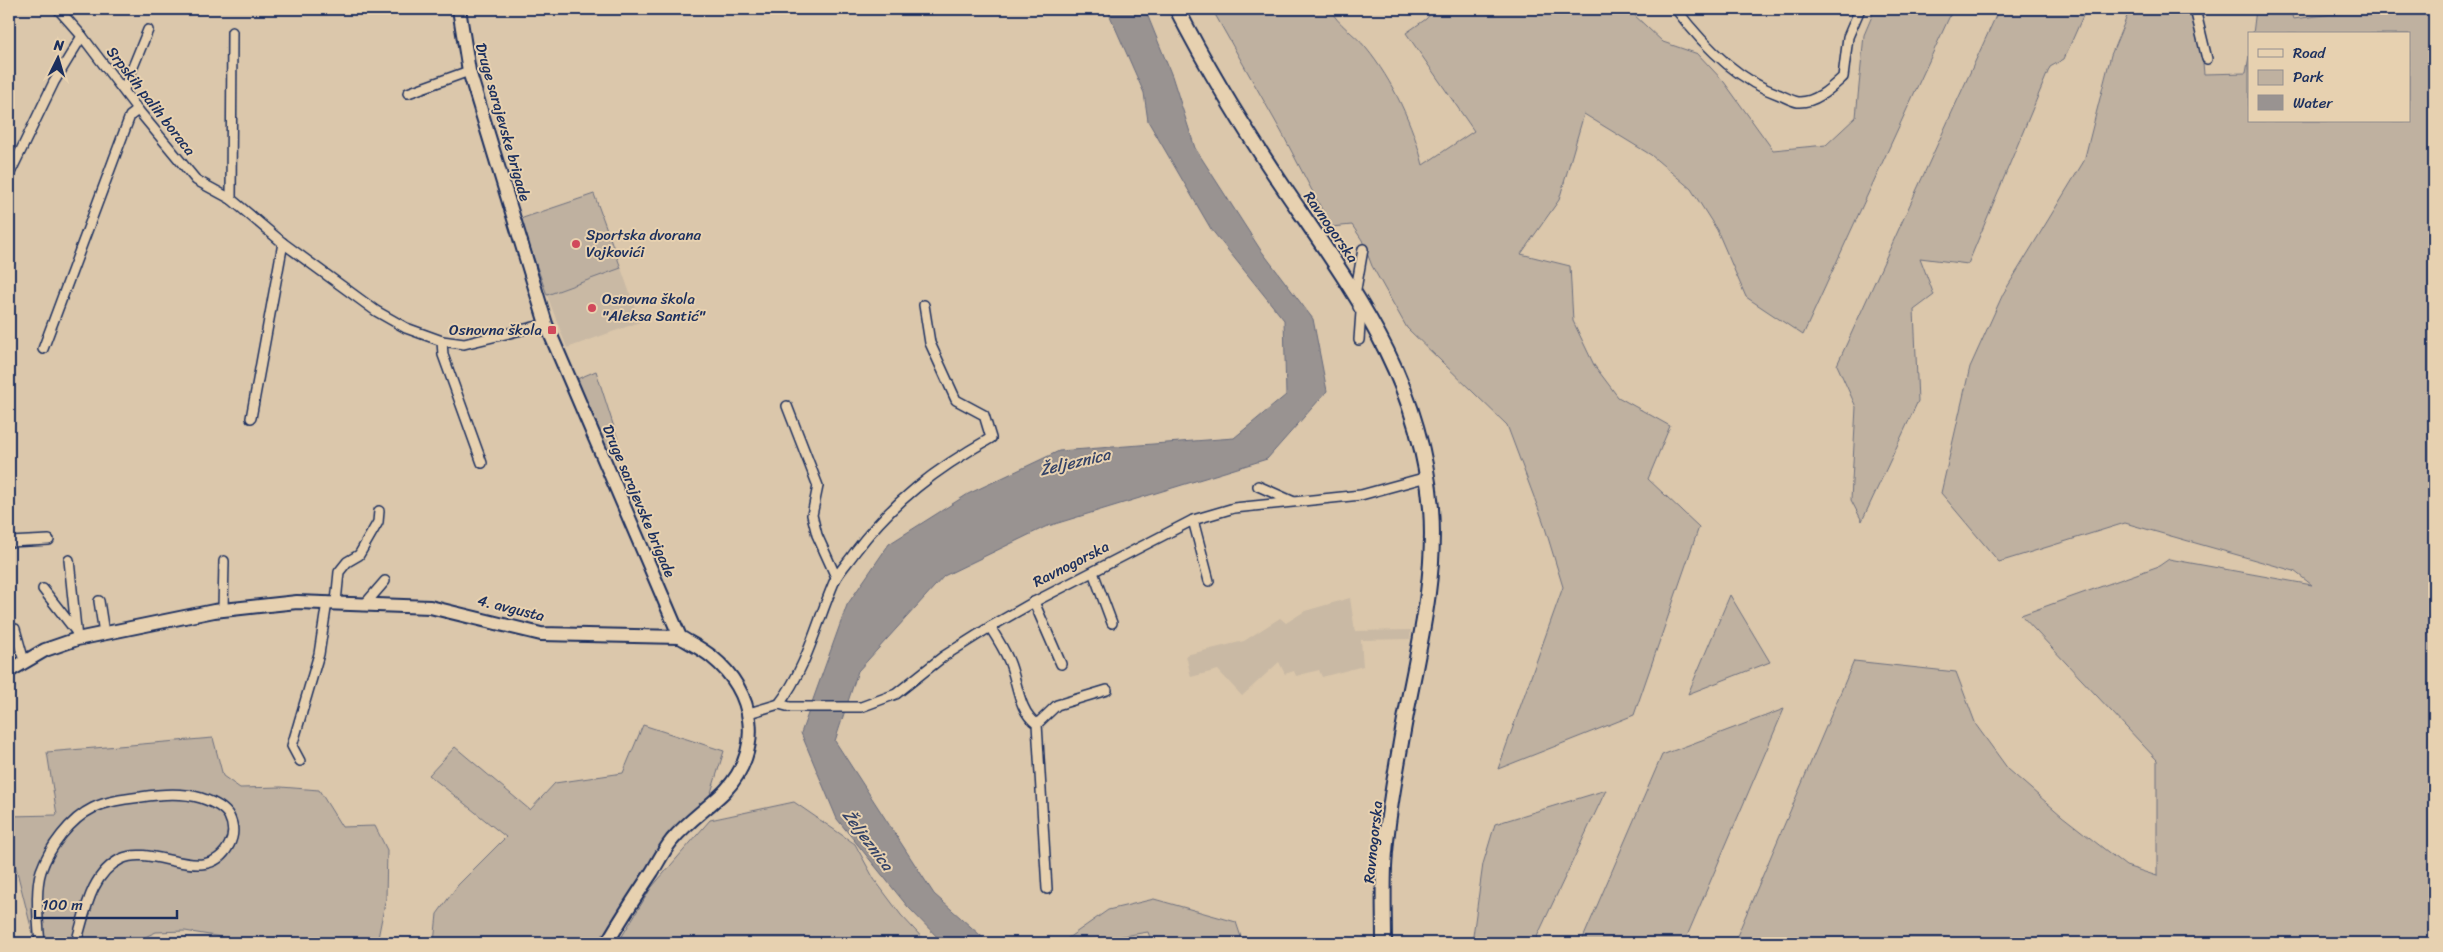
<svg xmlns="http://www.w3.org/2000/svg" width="2443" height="952" viewBox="0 0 2443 952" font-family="Sriracha,sans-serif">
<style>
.built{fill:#c9b9a4}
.green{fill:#bfb1a0;stroke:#6d707f}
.water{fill:#999391;stroke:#676b7d}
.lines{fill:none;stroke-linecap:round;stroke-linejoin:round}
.street-casing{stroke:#1b2f5e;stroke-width:12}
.secondary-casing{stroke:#1b2f5e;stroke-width:16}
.primary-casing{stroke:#1b2f5e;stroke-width:18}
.street{stroke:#e7d1b0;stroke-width:9}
.secondary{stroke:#e7d1b0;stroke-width:12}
.primary{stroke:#e7d1b0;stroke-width:14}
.poi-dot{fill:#d1495b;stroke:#e7d1b0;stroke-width:2}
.labels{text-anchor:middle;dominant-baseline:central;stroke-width:4;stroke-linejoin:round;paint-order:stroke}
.street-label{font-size:15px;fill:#1b2f5e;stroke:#e7d1b0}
.poi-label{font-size:15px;fill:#1b2f5e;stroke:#e7d1b0;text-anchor:start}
.water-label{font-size:16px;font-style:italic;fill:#344368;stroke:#e7d1b0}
</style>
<rect width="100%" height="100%" fill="#dbc7ab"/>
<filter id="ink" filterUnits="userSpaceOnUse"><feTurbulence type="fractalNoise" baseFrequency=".02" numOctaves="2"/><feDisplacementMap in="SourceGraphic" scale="10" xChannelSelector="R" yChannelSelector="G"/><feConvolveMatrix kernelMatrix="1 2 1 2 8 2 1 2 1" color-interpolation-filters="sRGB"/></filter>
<g filter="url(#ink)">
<g class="built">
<polygon points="621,268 640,322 567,348 547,295"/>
<polygon points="1350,598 1355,631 1411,630 1410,639 1361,640 1363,666 1322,677 1319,670 1296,676 1294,671 1285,674 1279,662 1242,696 1218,670 1191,677 1186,655 1244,641 1280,618 1286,623 1305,611"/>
</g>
<g class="green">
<path d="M1212 9H1330C1338 25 1355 34 1366 48 1393 81 1413 125 1423 165L1474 131 1406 33 1426 19 1435 9H1632L1631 12 1663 42 1698 54 1724 82 1773 150 1826 145 1856 117 1864 35 1875 9H1953L1803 335 1746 297 1717 230 1691 189 1651 155 1584 114 1559 200 1521 254 1570 266 1573 321 1594 365 1618 397 1670 426 1648 479 1699 527 1634 715 1498 769 1563 587 1543 521 1507 425 1407 328 1372 266 1362 240 1352 225 1331 227 1282 133Z"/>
<polygon points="1999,9 2086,9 2064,59 2050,67 1968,264 1920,258 1934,295 1914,310 1918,401 1862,521 1851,500 1856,407 1837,365"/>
<polygon points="2130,9 2198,9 2204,74 2246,73 2249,56 2249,121 2409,121 2409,34 2253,34 2256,9 2290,9 2293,19 2358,11 2434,9 2434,943 1734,943 1854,661 1956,672 1976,725 2008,769 2062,816 2126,866 2157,876 2157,760 2021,615 2159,566 2169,559 2312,585 2294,571 2125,523 1999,562 1941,493 1970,367 2003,294 2084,161 2111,55"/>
<polygon points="594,194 621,268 547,295 520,219"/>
<polygon points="596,371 619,443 605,450 577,379"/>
<polygon points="1730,595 1770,662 1688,694"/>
<polygon points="1784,709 1684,943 1581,943 1662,755"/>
<polygon points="643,725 724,751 709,799 602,943 434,943 437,914 458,885 506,837 429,775 455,747 530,810 555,783 623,773"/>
<polygon points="213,738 223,776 240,788 281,787 319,790 342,827 375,826 387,850 386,898 378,938 363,943 258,943 185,931 156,932 132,943 35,943 9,840 9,816 57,815 47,752"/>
<polygon points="1606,790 1534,943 1472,943 1483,864 1495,824"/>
<polygon points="794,802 855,844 874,879 901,915 927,943 618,943 651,888 710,820"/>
<polygon points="1154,899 1236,922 1243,943 1152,943 1148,932 1117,937 1119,943 1064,943 1068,938 1108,910"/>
</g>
<polygon class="water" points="1107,9 1145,9 1172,76 1195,148 1260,249 1313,319 1327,391 1267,459 1045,527 944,576 858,671 835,741 934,894 989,943 943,943 908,907 837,819 801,733 847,605 889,544 968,494 1059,451 1234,438 1286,395 1284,320 1211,229 1148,121 1144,93"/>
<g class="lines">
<g class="street-casing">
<g id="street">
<polyline points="58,9 82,36 138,110 196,180 231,199 283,243 376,311 406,328 442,341 464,344 546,324"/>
<path d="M1676 9C1703 45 1737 80 1780 95 1785 97 1792 101 1798 102 1816 103 1831 88 1843 77L1848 37 1860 9"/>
<polyline points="2195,9 2207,59"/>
<polyline points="124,89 148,30"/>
<polyline points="408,93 469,71"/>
<polyline points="9,175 54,82 82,36"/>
<polyline points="231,199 232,32"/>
<polyline points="1355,295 1363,249"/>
<polyline points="1358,307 1361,312 1359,340"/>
<polyline points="442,341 443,355 482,463"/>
<polyline points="43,349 130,116 138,110"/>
<polyline points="787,406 818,486 812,515 817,535 836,577"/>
<polyline points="251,418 283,243"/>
<polyline points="1258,486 1292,501"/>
<polyline points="1193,520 1209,581"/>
<polyline points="9,542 49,540"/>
<polyline points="69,560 77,639"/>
<polyline points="1093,572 1112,623"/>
<polyline points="43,589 75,630"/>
<polyline points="99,601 104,633"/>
<polyline points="336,602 339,572 347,562 359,555 378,522 379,511"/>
<polyline points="1034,602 1061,664"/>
<polyline points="366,603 385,581"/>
<polyline points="223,610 224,561"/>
<path d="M990 627C997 638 1004 649 1009 661 1018 682 1018 711 1037 724L1047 889"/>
<polyline points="9,629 15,629 24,661"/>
<path d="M779 704C807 668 817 621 835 580 840 570 849 561 855 552 893 501 936 469 991 438L984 415 956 400 930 343 924 305"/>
<polyline points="749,713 779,704 790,707 861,707 896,694 944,656 990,627 1034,602 1193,520 1234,508 1361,495 1427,477"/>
<polyline points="1037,724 1057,705 1107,690"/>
<polyline points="300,761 292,746 319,654 327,602"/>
<path d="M40 943C38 924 35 889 41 871 49 848 70 819 93 808 107 801 125 799 141 797 160 794 182 792 201 798 210 801 224 807 229 816 234 826 234 836 229 845 207 888 154 843 121 859 90 874 85 914 76 943"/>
<polyline points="1264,943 1268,943"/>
</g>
</g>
<g class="secondary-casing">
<g id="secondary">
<path d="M459 9 469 71 546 324 680 637C690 643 703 649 712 657 755 692 764 749 725 791 708 808 688 821 672 840 664 850 658 862 652 872 636 896 621 919 607 943"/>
<polyline points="9,671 45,650 77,639 214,611 297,602 430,607 541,634 680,637"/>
</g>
</g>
<g class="primary-casing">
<path id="primary" d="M1177 9C1209 72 1246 132 1286 191 1356 294 1420 378 1431 508 1437 587 1414 664 1401 742 1394 782 1386 827 1384 867 1383 893 1384 918 1384 943"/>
</g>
<use href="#street" class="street"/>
<use href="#secondary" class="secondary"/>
<use href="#primary" class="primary"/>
</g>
</g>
<g class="poi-dot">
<circle cx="576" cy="244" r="5"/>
<circle cx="592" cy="308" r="5"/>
<rect x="547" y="325" width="10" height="10" rx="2.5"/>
</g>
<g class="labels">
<g class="street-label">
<text transform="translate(151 101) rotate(52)">Srpskih palih boraca</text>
<text transform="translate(503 122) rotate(74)">Druge sarajevske brigade</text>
<text transform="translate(1331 227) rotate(55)">Ravnogorska</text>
<text transform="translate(639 501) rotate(67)">Druge sarajevske brigade</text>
<text transform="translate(1071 564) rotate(-27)">Ravnogorska</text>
<text transform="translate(511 608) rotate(14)">4. avgusta</text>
<text transform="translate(1373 842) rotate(-84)">Ravnogorska</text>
</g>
<g class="poi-label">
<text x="586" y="235">Sportska dvorana<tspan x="586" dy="17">Vojkovići</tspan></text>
<text x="602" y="299">Osnovna škola<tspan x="602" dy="17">"Aleksa Santić"</tspan></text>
<text x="542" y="330" text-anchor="end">Osnovna škola</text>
</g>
<g class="water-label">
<text transform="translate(1075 462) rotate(-13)">Željeznica</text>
<text transform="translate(868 840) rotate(53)">Željeznica</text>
</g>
</g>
<rect width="2443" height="952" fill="none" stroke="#e7d1b0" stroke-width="30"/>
<rect x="15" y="15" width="2413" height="922" fill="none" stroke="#1b2f5e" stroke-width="2" filter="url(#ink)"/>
<rect x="2248" y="32" width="162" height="90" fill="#e7d1b0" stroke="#95908f"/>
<rect x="2258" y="49" width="25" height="8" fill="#e7d1b0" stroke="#95908f"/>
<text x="2293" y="58" font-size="15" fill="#1b2f5e">Road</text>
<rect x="2258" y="70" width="25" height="15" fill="#bfb1a0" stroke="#95908f"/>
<text x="2293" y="82" font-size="15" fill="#1b2f5e">Park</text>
<rect x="2258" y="95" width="25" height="15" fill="#999391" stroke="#95908f"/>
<text x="2293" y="108" font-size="15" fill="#1b2f5e">Water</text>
<g transform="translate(58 58) rotate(5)" stroke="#e7d1b0" stroke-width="4" paint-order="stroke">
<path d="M0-4L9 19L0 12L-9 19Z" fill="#1b2f5e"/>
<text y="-8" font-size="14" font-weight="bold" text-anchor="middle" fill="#1b2f5e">N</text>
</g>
<path d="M35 910v8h142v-8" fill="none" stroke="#1b2f5e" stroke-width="2.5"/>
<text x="42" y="910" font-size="15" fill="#1b2f5e" stroke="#e7d1b0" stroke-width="4" paint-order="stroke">100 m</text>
</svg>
